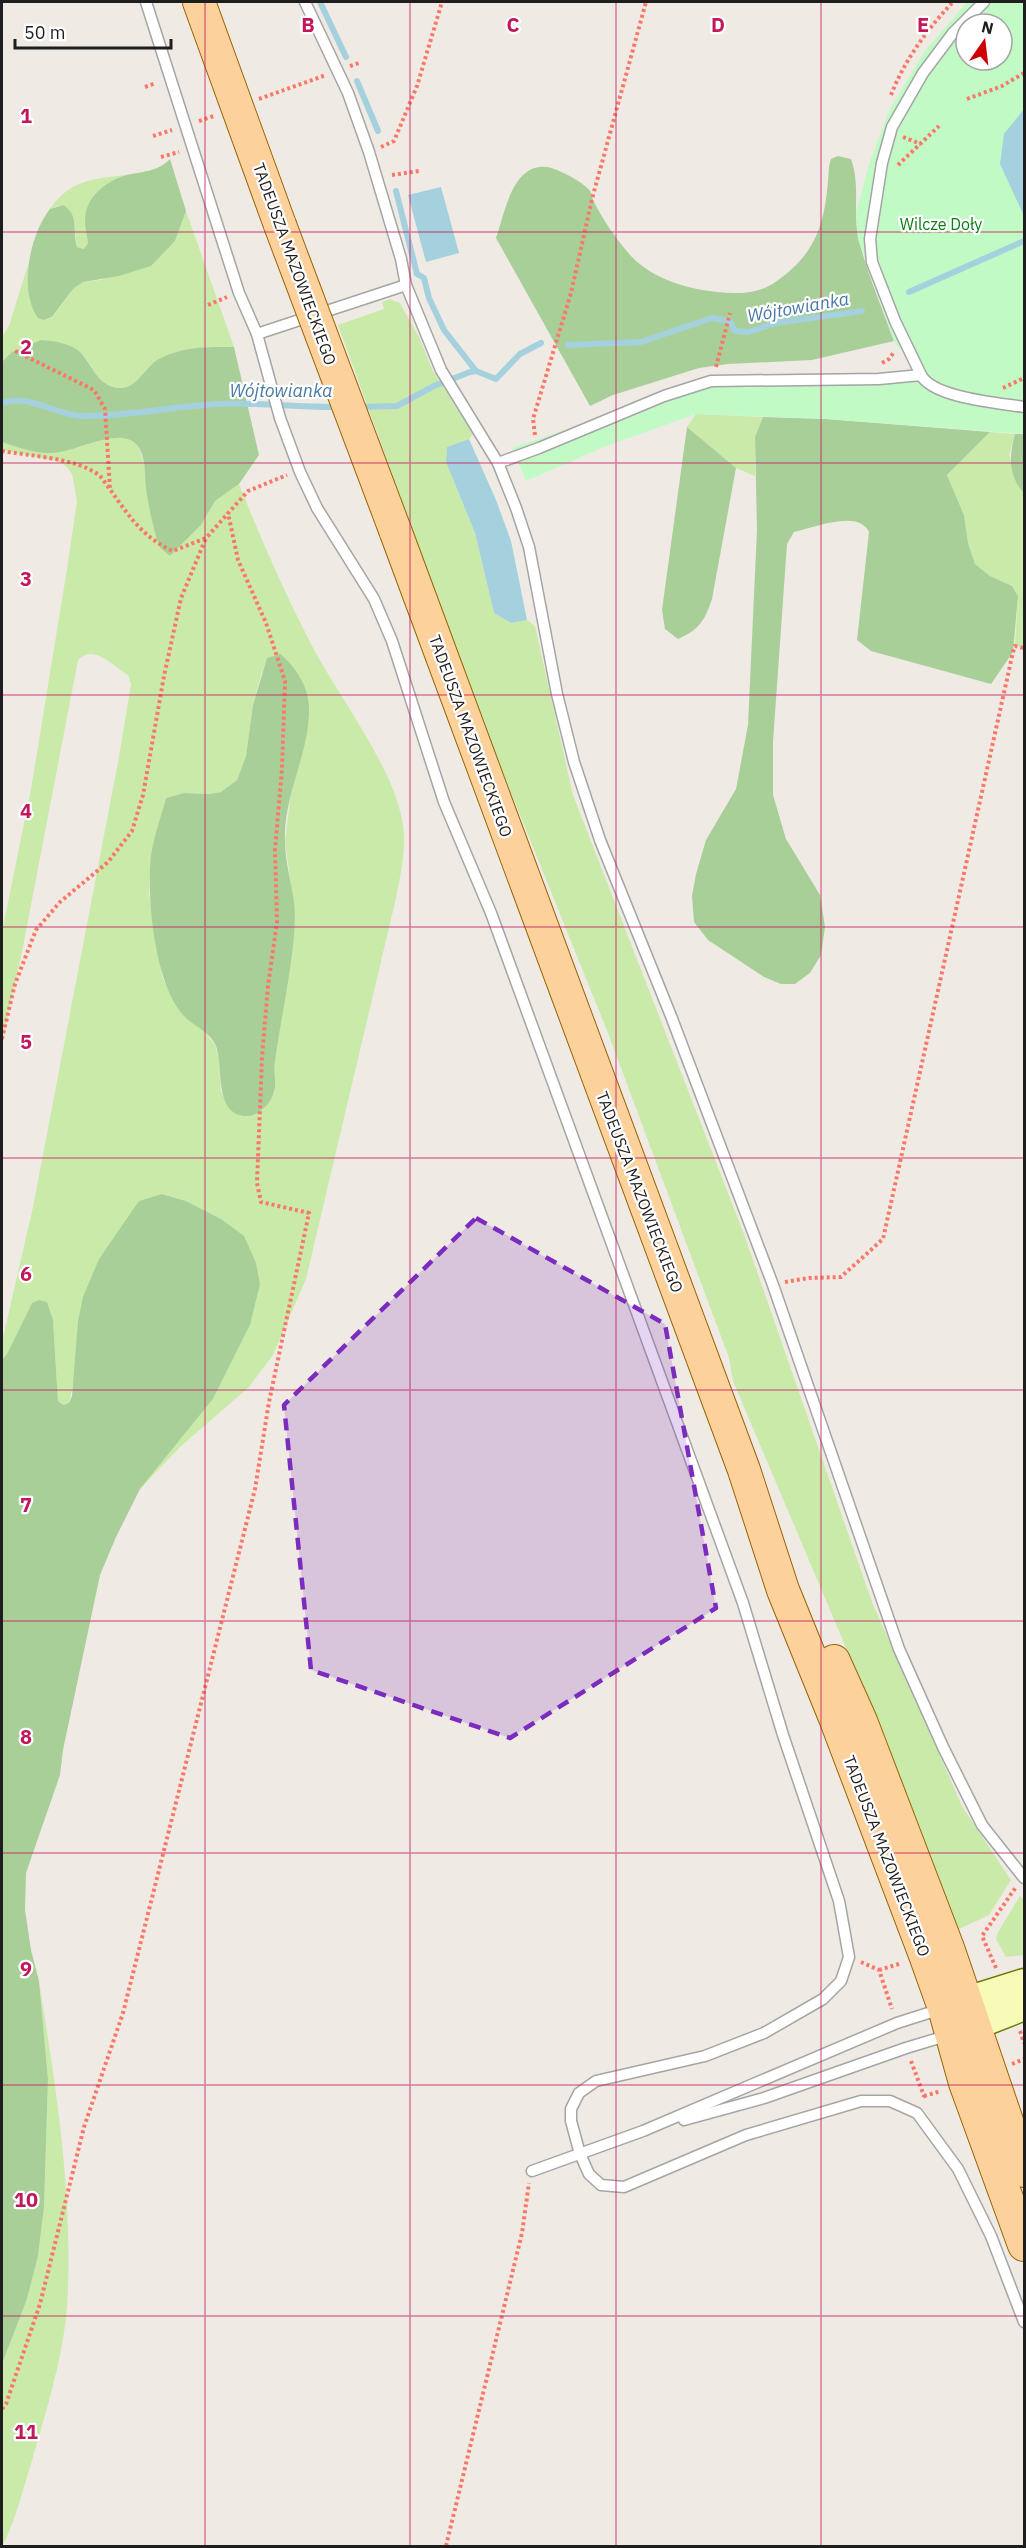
<svg xmlns="http://www.w3.org/2000/svg" width="1026" height="2548" viewBox="0 0 1026 2548" font-family="'IBM Plex Sans',sans-serif">
<style>
.grass{fill:#caeaaa;fill-rule:evenodd}
.forest{fill:#a9cf99}
.park{fill:#c1fac5;fill-rule:evenodd}
.water{fill:#a4d1dd}
.lines{fill:none;stroke-linecap:round;stroke-linejoin:round}
.stream{stroke:#a4d1dd;stroke-width:6}
.lane-casing{stroke:#a5a5a5;stroke-width:13}
.secondary-casing{stroke:#6c7704;stroke-width:31}
.primary-casing{stroke:#996400;stroke-width:34}
.path{stroke:#fb776a;stroke-width:4;stroke-dasharray:3 3;stroke-linecap:butt}
.lane{stroke:#fff;stroke-width:10}
.secondary{stroke:#f8fab8;stroke-width:28}
.primary{stroke:#fcd19c;stroke-width:32}
.primary-bridge-casing{stroke:#996400;stroke-width:34;stroke-linecap:butt}
.primary-bridge{stroke:#fcd19c;stroke-width:32}
.marked{fill:#7b2cbf;fill-opacity:0.2;stroke:#7b2cbf;stroke-width:4.5;stroke-dasharray:12 8;stroke-linejoin:round}
.grid{fill:none;stroke:#c2185b;stroke-width:1.5;stroke-opacity:0.55}
.labels{text-anchor:middle;dominant-baseline:central;stroke-width:4.5;stroke-linejoin:round;paint-order:stroke}
.park-label{font-size:16px;fill:#0b7e13;stroke:#fff}
.street-label{font-size:16px;fill:#1e1e1e;stroke:#fff}
.water-label{font-size:18px;font-style:italic;fill:#4779a7;stroke:#fff}
.grid-label{font-size:20px;text-anchor:middle;font-weight:bold;fill:#c2185b;stroke:#fff;stroke-width:4.5;stroke-linejoin:round;paint-order:stroke}
</style>
<rect width="100%" height="100%" fill="#efebe4"/>
<g class="grass">
<path d="M133 174C93 182 82 206 88 243L84 249 77 247C73 231 80 214 62 205L54 207 46 215C68 178 94 179 133 174Z"/>
<path d="M186 211 234 347C205 347 180 346 154 363 142 370 134 391 118 388 93 383 94 362 78 351 54 334 21 344 2 362V337L9 326 28 265 30 301 44 320 52 318 73 289 83 282 100 280 151 266 175 241Z"/>
<polygon points="390,299 400,303 420,339 432,369 473,434 469,439 447,447 446,462 475,533 494,613 511,623 527,620 535,626 573,795 744,1234 872,1602 963,1808 1011,1880 989,1915 957,1930 844,1643 733,1381 729,1358 608,1033 481,718 338,325 384,309 382,302"/>
<polygon points="696,414 763,417 755,437 755,476 736,468 687,427"/>
<polygon points="990,432 1015,434 1009,455 1024,493 1024,647 1015,646 1018,596 1012,586 990,576 975,564 968,543 964,515 947,475"/>
<path d="M119 436C123 438 129 439 133 441 154 456 140 531 170 556L201 525 215 501 239 484C260 536 282 588 308 638 336 695 400 772 404 834 405 856 400 877 396 898L306 1279 273 1355 249 1387 180 1447 140 1489 213 1399 250 1325 221 1219 186 1201 162 1194 117 1235 99 1259 69 1404 63 1405 58 1401 53 1320 32 1303 7 1354 2 1360V1342L33 1207 118 762 131 684 128 675C113 667 95 643 78 660L22 952 2 1043V932L31 789 67 569 77 501 72 474 66 466 57 461 2 450V442C17 447 47 455 63 451 82 447 99 440 119 436ZM267 659 309 707 290 800 285 841 295 917 274 1063 275 1091 264 1109 255 1115 221 1092 219 1059 215 1045 163 979 154 931 149 893 151 854 166 798 184 793 209 794 221 792 237 780 246 756 253 705 261 675Z"/>
<polygon points="1020,1896 1024,1900 1024,1955 1006,1957 996,1939 998,1932"/>
<path d="M39 1981C56 2088 74 2198 67 2307 63 2357 47 2409 33 2457 26 2480 13 2529 2 2546V2364L27 2299 38 2256 44 2207 48 2079Z"/>
</g>
<g class="forest">
<path d="M838 156 851 159C861 186 852 214 859 241 868 275 882 308 894 341L812 360 728 364 699 368 613 395 590 406 496 238C505 213 512 163 547 167 557 168 585 183 590 191 592 194 592 197 593 200 603 220 616 239 631 256 653 279 687 289 717 292 737 294 757 294 774 283 820 252 826 218 829 166L831 159Z"/>
<path d="M170 159 186 211 175 241 151 266 119 276 83 282 73 289 52 317 44 320 38 318C18 290 30 234 50 209L63 205C80 215 72 230 77 247L84 249 88 243C87 235 85 227 85 220 85 197 107 180 127 175 144 171 157 172 170 159Z"/>
<path d="M41 340C53 341 70 343 80 352 93 365 97 386 119 388 136 390 145 366 159 359 183 346 207 347 234 347L259 455 239 484 215 501 201 525 170 556C167 553 162 550 160 547 153 531 145 491 145 474 144 413 93 446 60 452 40 456 20 448 2 442V362L12 352Z"/>
<path d="M763 417 826 419 990 432 947 475 964 515 968 543 975 564 990 576 1012 586 1018 596 1013 652 991 684 871 651 857 640 869 532C858 509 814 528 794 532L787 544 773 742V795L786 839 820 895 825 927 821 955 810 973 795 984H781L764 977 708 940 694 922 692 896 696 874 706 840 736 789 748 725 757 530 755 437Z"/>
<path d="M687 427 736 468 712 599C705 620 699 630 678 639L665 629 662 610Z"/>
<path d="M1015 434H1024V493C1008 476 1009 455 1015 434Z"/>
<path d="M280 654C295 666 309 687 309 708 310 752 283 796 285 841 285 867 295 892 295 917 294 962 281 1016 275 1061 273 1071 277 1083 274 1092 271 1103 260 1115 249 1116 213 1118 224 1067 216 1046 211 1034 197 1027 187 1019 155 991 146 896 151 855 154 836 161 817 166 798L184 793 209 794 221 792 237 780 246 756 253 705 267 658Z"/>
<polygon points="162,1194 186,1201 221,1219 244,1236 256,1263 260,1284 250,1325 213,1399 140,1489 116,1537 100,1575 63,1750 60,1775 26,1873 25,1910 31,1950 39,1981 48,2079 44,2207 38,2256 27,2299 2,2364 2,1360 7,1354 32,1303 39,1300 47,1302 53,1320 58,1401 63,1405 69,1403 72,1396 78,1321 83,1297 99,1259 139,1201"/>
</g>
<path class="park" d="M967 2H1024V434L826 419 696 414 604 447 526 481 512 448 594 420 688 383 920 374 894 341 858 239 856 213 869 164 889 111 924 52ZM966 24H1002V60H966Z"/>
<g class="water">
<polygon points="1024,109 1024,216 1000,164 1004,134"/>
<polygon points="441,187 459,253 426,262 408,195"/>
<polygon points="469,439 496,500 511,541 527,620 511,623 494,613 475,533 446,462 447,447"/>
</g>
<g class="lines">
<g class="stream">
<polyline points="320,2 346,57"/>
<polyline points="357,81 378,131"/>
<polyline points="396,191 417,274 424,278 429,298 444,330 476,371"/>
<polyline points="909,292 1024,241"/>
<polyline points="568,345 641,342 712,318 730,321 735,331 748,332 776,323 862,311"/>
<path d="M2 403C29 393 54 415 82 416 127 417 174 406 219 404 259 402 299 408 339 407"/>
<polyline points="358,407 397,406 434,386 470,372 476,371 496,379 520,354 541,343"/>
</g>
<g class="lane-casing">
<g id="lane">
<polyline points="146,2 239,293 257,334 280,418 300,472 317,508 374,599 392,641 444,802 491,913 743,1603 783,1735 839,1901 849,1957 841,1981 823,1999 764,2033 705,2056 596,2081 579,2093 571,2109 571,2121 580,2154 589,2174 601,2185 624,2187 746,2135 861,2101 890,2101 917,2113 958,2169 991,2236 1024,2322"/>
<polyline points="305,2 348,93 369,152 401,259 406,285 441,370 498,463 516,508 529,547 557,694 574,762 600,840 671,1016 773,1285 899,1649 943,1747 982,1825 1024,1878"/>
<polyline points="257,334 406,285"/>
<polyline points="921,375 895,321 872,262 870,239 882,163 892,127 923,73 953,33 984,2"/>
<path d="M498 463 539 448 664 396 711 381 879 379 921 375C933 398 1000 403 1024 407"/>
<polyline points="684,2120 764,2098 906,2048 949,2035"/>
<polyline points="532,2171 643,2131 897,2023 941,2009"/>
</g>
</g>
<g class="secondary-casing">
<g id="secondary">
<polyline points="944,2008 1024,1983"/>
<polyline points="953,2034 1024,2006"/>
</g>
</g>
<g class="primary-casing">
<g id="primary">
<polyline points="199,2 280,225"/>
<polyline points="395,530 744,1470 783,1590 835,1718 925,1955 944,2008 965,2083 1024,2245"/>
<polyline points="834,1661 861,1721 948,1948 1024,2171"/>
</g>
</g>
<g class="path">
<polyline points="350,66 359,63"/>
<polyline points="145,87 156,83"/>
<path d="M891 95C904 61 928 28 953 2"/>
<polyline points="259,99 326,75"/>
<polyline points="967,99 1002,86 1024,73"/>
<polyline points="199,121 214,116"/>
<polyline points="153,136 172,130"/>
<polyline points="903,137 921,144"/>
<polyline points="381,147 394,141 417,86 442,2"/>
<polyline points="161,157 179,152"/>
<polyline points="898,165 939,126"/>
<polyline points="392,175 419,171"/>
<polyline points="208,305 227,297"/>
<polyline points="15,351 94,390 105,409 110,489"/>
<polyline points="882,363 889,359 894,352"/>
<polyline points="716,367 730,313"/>
<polyline points="1003,388 1024,378"/>
<polyline points="535,435 533,419 571,293 592,199 646,2"/>
<path d="M2 451C30 456 80 458 101 477 123 506 138 536 173 551L206 538 248 491 287 475"/>
<polyline points="2,1039 15,984 36,930 60,902 108,862 132,831 143,795 164,676 181,598 206,538"/>
<polyline points="785,1282 809,1278 841,1277 883,1239 1013,652 1015,646 1024,648"/>
<polyline points="861,1962 879,1970 892,2009"/>
<polyline points="996,1968 982,1936 1016,1887"/>
<polyline points="879,1970 902,1963"/>
<polyline points="1020,2031 1024,2043"/>
<polyline points="911,2061 924,2096 922,2099"/>
<polyline points="1012,2064 1024,2059"/>
<polyline points="924,2096 941,2091"/>
<polyline points="2,2409 6,2404 40,2304 84,2127 123,2013 255,1489 269,1402 309,1213 261,1202 257,1183 262,1057 268,986 277,922 275,850 282,769 285,681 266,623 238,560 228,513"/>
<polyline points="446,2546 522,2233 529,2183"/>
</g>
<use href="#lane" class="lane"/>
<use href="#secondary" class="secondary"/>
<use href="#primary" class="primary"/>
<g class="primary-bridge-casing">
<polyline id="primary-bridge" points="280,225 395,530"/>
</g>
<use href="#primary-bridge" class="primary-bridge"/>
</g>
<path class="marked" d="M476 1218 665 1324 716 1608 510 1738 311 1670 284 1405Z"/>
<path class="grid" d="M205 2V2546M410 2V2546M616 2V2546M821 2V2546M2 232H1024M2 463H1024M2 695H1024M2 927H1024M2 1158H1024M2 1390H1024M2 1621H1024M2 1853H1024M2 2085H1024M2 2316H1024"/>
<g class="labels">
<g class="park-label">
<text x="941" y="224">Wilcze Doły</text>
</g>
<g class="street-label">
<text transform="translate(295 264) rotate(70)">TADEUSZA MAZOWIECKIEGO</text>
<text transform="translate(471 736) rotate(70)">TADEUSZA MAZOWIECKIEGO</text>
<text transform="translate(640 1192) rotate(69)">TADEUSZA MAZOWIECKIEGO</text>
<text transform="translate(887 1856) rotate(69)">TADEUSZA MAZOWIECKIEGO</text>
</g>
<g class="water-label">
<text transform="translate(798 307) rotate(-10)">Wójtowianka</text>
<text x="281" y="390">Wójtowianka</text>
</g>
</g>
<g class="grid-label">
<text x="308" y="32">B</text>
<text x="513" y="32">C</text>
<text x="718" y="32">D</text>
<text x="923" y="32">E</text>
<text x="26" y="123">1</text>
<text x="26" y="354">2</text>
<text x="26" y="586">3</text>
<text x="26" y="818">4</text>
<text x="26" y="1049">5</text>
<text x="26" y="1281">6</text>
<text x="26" y="1512">7</text>
<text x="26" y="1744">8</text>
<text x="26" y="1976">9</text>
<text x="26" y="2207">10</text>
<text x="26" y="2439">11</text>
</g>
<rect width="1026" height="2548" fill="none" stroke="#1e1e1e" stroke-width="6"/>
<g transform="translate(984 42) rotate(14)"><circle r="28" fill="#ffffff" stroke="#a5a5a5" stroke-width="1.5"/>
<path d="M0-4.5L10 22L0 15L-10 22Z" fill="#cd0003"/>
<text y="-9" font-size="16" font-weight="bold" text-anchor="middle" fill="#1e1e1e">N</text>
</g>
<path d="M15 39v9h156v-9" fill="none" stroke="#1e1e1e" stroke-width="3"/>
<text x="24" y="39" font-size="18" fill="#1e1e1e" stroke="#ffffff" stroke-width="4.5" paint-order="stroke">50 m</text>
</svg>
